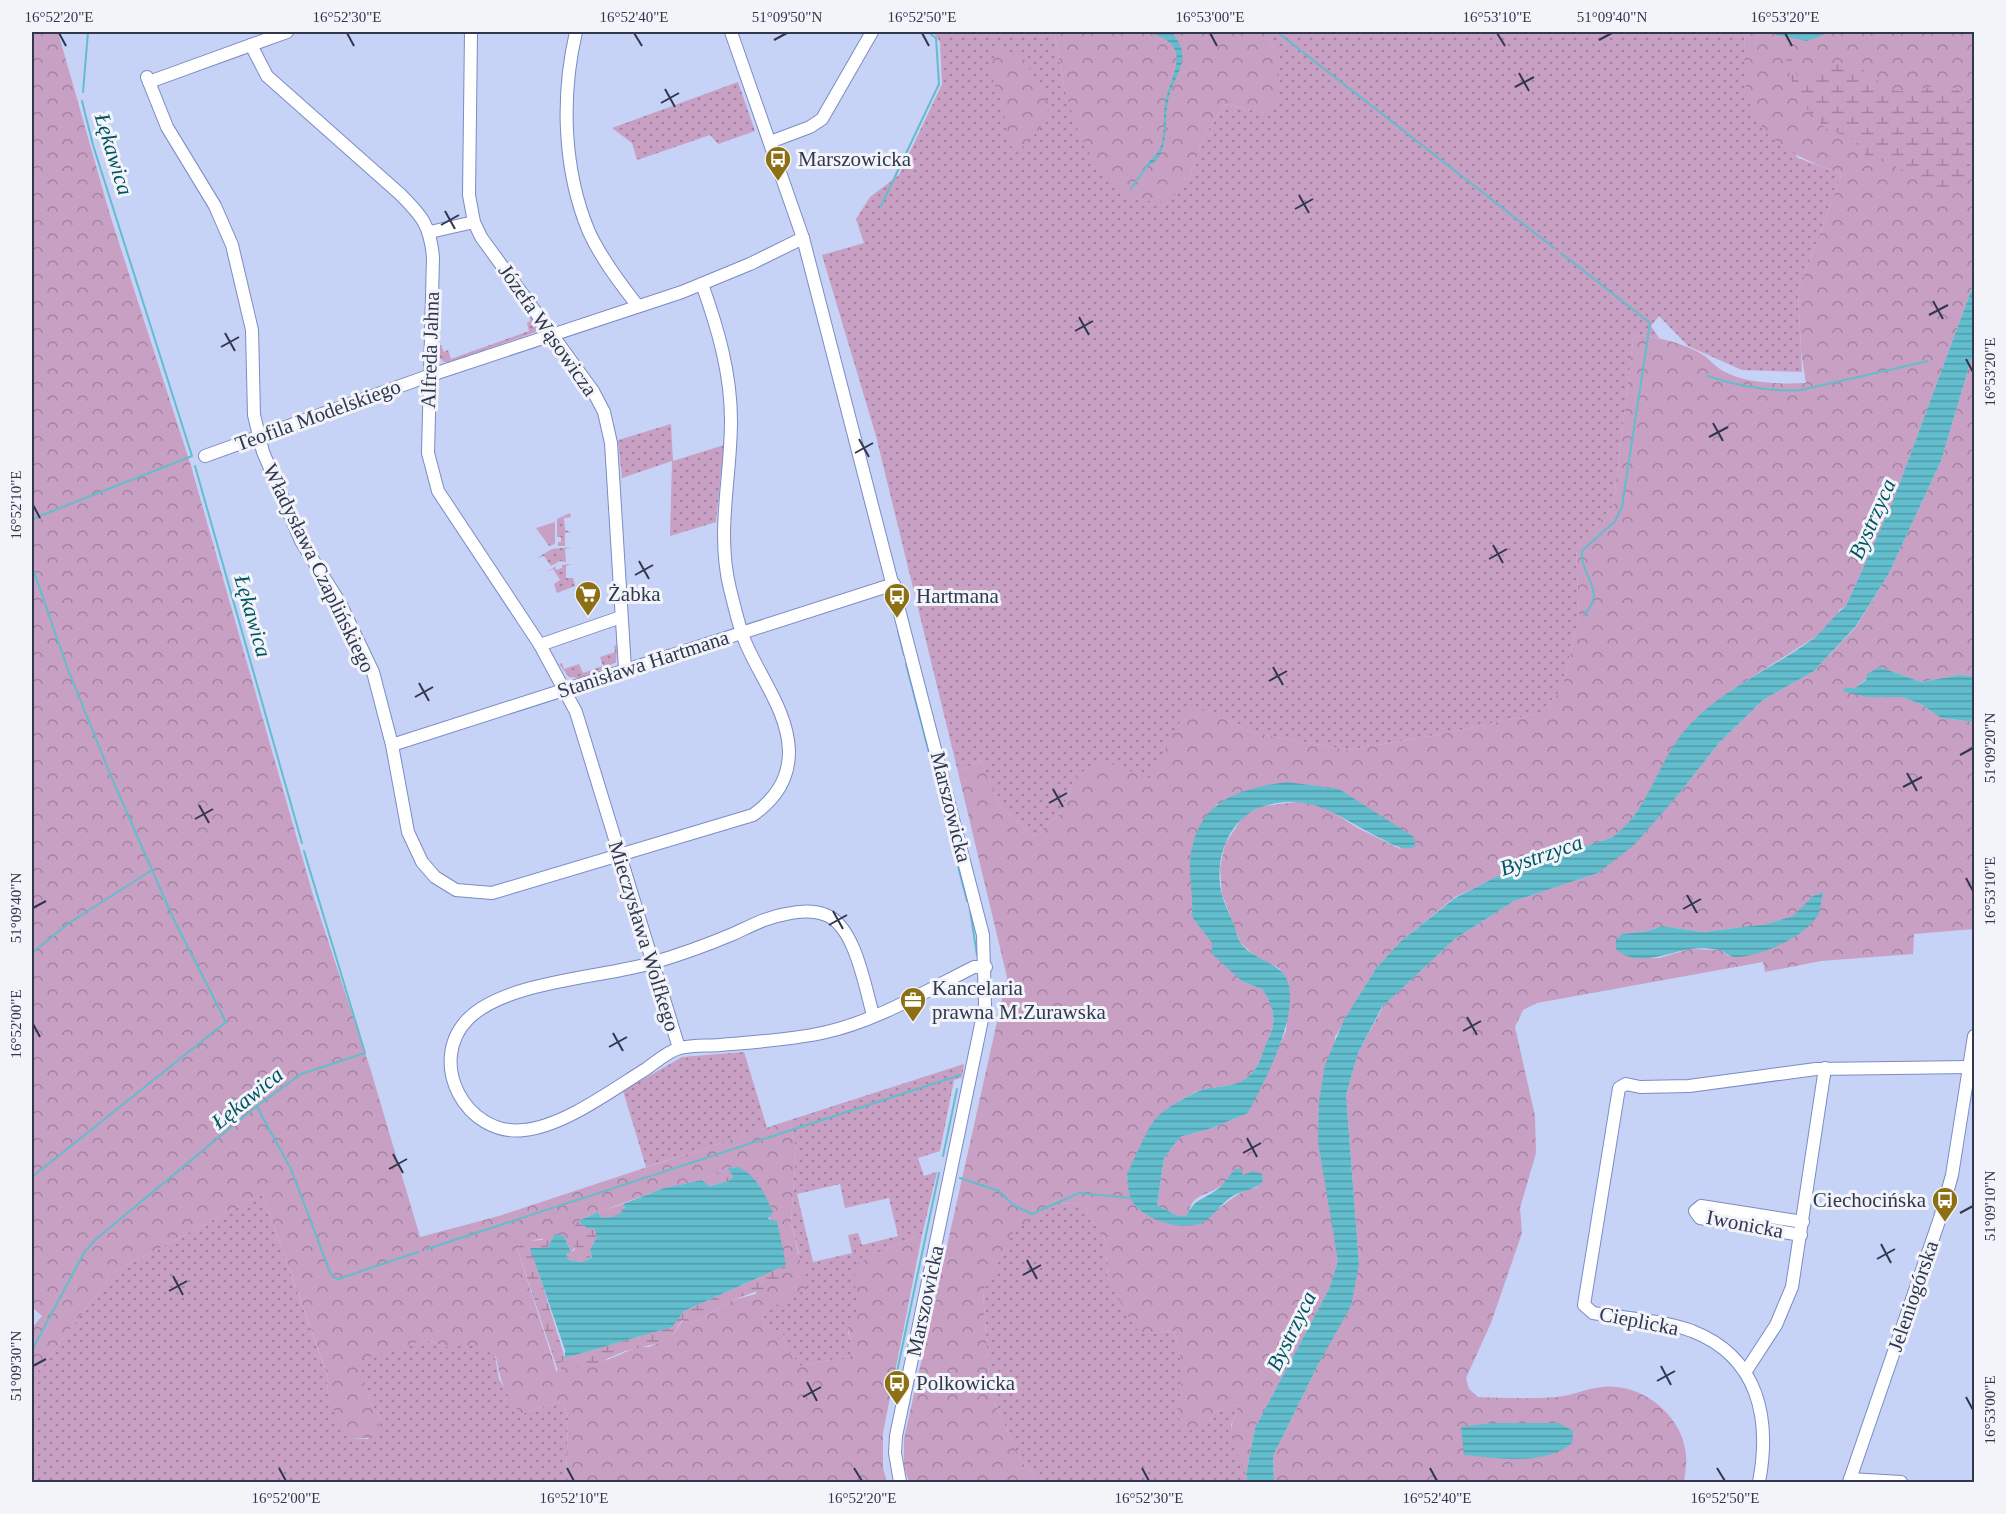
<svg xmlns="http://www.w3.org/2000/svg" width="2006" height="1514" viewBox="0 0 2006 1514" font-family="Georgia,serif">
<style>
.grass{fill:url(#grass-dots);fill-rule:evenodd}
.forest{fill:url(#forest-crowns);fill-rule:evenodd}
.wetland{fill:url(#wetland-marsh)}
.water{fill:url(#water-rules)}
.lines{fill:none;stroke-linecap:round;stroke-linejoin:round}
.stream{stroke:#62bdcd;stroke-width:2}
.minor-casing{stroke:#7b8cc4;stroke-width:14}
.minor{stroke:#fff;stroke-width:12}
.ticks{fill:none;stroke:#30374f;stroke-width:2}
.labels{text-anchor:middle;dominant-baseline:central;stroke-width:6;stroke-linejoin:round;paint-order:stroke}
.poi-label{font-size:21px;fill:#30374f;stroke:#f2f4fa;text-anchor:start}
.street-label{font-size:21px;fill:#30374f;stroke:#f2f4fa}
.water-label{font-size:22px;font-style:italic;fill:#005561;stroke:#f2f4fa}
.neatline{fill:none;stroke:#30374f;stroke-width:2}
.ticks-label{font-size:15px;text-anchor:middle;fill:#30374f}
</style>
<defs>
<pattern id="grass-dots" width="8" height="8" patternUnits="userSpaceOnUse" patternTransform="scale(1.5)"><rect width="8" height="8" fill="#c8a0c3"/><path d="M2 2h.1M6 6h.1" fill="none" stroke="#a383a1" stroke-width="1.8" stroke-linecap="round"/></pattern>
<pattern id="forest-crowns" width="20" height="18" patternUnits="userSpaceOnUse" patternTransform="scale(1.5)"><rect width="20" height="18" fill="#c8a0c3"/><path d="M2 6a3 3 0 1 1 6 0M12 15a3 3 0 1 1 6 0" fill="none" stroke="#a383a1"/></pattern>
<pattern id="wetland-marsh" width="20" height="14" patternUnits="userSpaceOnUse" patternTransform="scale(1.5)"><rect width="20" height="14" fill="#c8a0c3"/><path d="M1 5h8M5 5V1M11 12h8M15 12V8" fill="none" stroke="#a383a1"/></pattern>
<pattern id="water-rules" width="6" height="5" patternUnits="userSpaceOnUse" patternTransform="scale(1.5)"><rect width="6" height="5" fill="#62bdcd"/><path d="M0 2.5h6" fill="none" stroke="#519aa9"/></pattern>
</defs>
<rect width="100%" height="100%" fill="#c6d2f6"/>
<g class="grass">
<polygon points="933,32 1054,32 1065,91 1189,180 1203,138 1225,104 1265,113 1280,58 1264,32 1744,32 1746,88 1798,158 1842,174 1798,292 1802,372 1742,370 1688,346 1659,316 1651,326 1659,338 1634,334 1613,506 1576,548 1579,617 1562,689 1540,713 1447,733 1348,750 1254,733 1208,710 1149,779 1076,775 1060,814 1033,836 999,805 981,760 958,772 876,436 822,255 864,243 856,219 870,197 899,175 942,84 940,42"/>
<polygon points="738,82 755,131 718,144 710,135 637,160 632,143 612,128"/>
<polygon points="530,314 538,324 536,332 450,362 444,362 439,357 438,346 441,345 444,352 448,350 451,359 529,331 527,323 530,321"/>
<polygon points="671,424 673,461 724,445 716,522 670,536 672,461 622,478 618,440"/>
<polygon points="570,513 571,517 564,518 565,530 571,532 565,533 565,546 558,546 558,542 561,542 561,537 557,537 557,519"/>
<polygon points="572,547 565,549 566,562 560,561 551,566 544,556 537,558 552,549"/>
<polygon points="572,564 566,566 566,578 573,578 575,586 557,593 554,584 560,580 553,569 546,572 555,567 556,570 562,568 562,565"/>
<polygon points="614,645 617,646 616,662 595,673 594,669 603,666 600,657 615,652"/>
<polygon points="562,663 564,669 579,664 583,673 592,670 593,673 578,678 569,677 559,664"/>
<polygon points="744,1052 767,1128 646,1167 623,1091 682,1057"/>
<path d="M964 1064 962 1077 954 1080 940 1151 918 1158 924 1176 937 1172 922 1235 886 1248 857 1293V1314L848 1332 855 1355 801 1366 786 1349 783 1334 765 1325 763 1312 779 1303 799 1253 791 1223 796 1150 790 1120ZM840 1184 845 1208 889 1198 898 1236 862 1245 858 1233 848 1235 852 1253 813 1262 797 1194Z"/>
<polygon points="262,1194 328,1377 327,1392 351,1438 368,1439 381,1416 372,1406 356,1360 425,1340 448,1347 489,1323 499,1379 521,1414 563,1401 568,1418 566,1482 32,1482 32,1379 114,1272"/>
<path d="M1057 1203 1082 1204 1105 1240 1108 1279 1146 1333 1174 1331C1184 1364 1185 1380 1176 1414L1203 1428 1216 1412 1237 1404 1238 1409 1231 1425 1248 1482H1040L1021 1461 990 1392 983 1291 1014 1229Z"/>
</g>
<g class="forest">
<path d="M32 32H58L110 215 191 466 313 895 371 1071 420 1237 499 1216 790 1120 796 1150 791 1223 807 1289 763 1312 765 1325 783 1334 786 1349 801 1366 854 1355 846 1320 857 1314 854 1266 886 1248 922 1235 883 1433V1468L887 1482H566L568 1418 563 1401 521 1414C505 1396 500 1379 496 1357L483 1348 475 1345 448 1347 425 1340 357 1361 372 1406 381 1416 375 1438H351L343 1434 327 1392 328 1376 262 1194 114 1272 32 1379V1328L42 1316 32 1307ZM738 1167 771 1220 756 1294 733 1300 691 1324 683 1320 672 1336 649 1347H637L610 1359 575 1367 565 1358 561 1360 557 1373 517 1248 533 1240 564 1236 571 1252 576 1245 578 1221 588 1216 664 1188 702 1180 727 1168Z"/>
<polygon points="1054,32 1264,32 1280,58 1276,101 1265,113 1225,104 1203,138 1189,180 1167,202 1133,200 1100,172 1078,132 1065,91"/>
<path d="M1744 32H1974V283L1893 501 1846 606 1839 610 1837 617 1815 637 1730 691 1704 712 1679 738 1643 803 1625 828 1613 837 1497 877 1455 897 1401 941 1377 967 1335 1037 1338 1261 1329 1289 1255 1428 1246 1475C1240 1461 1233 1444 1232 1428 1231 1419 1239 1413 1237 1404L1216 1412 1203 1428 1186 1429 1176 1414C1184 1382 1184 1363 1174 1331L1146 1333 1135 1328 1108 1279 1105 1240 1082 1204 1057 1203 1014 1230 983 1291 990 1392 1021 1461 1040 1482H909L904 1466V1439L1007 977 958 772 981 760 999 805 1033 836 1060 814 1076 775 1105 760 1149 779 1187 709 1208 710 1254 733 1348 750 1447 733 1540 713 1562 689 1579 617 1576 548 1613 506 1634 334C1656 337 1685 343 1705 356 1711 361 1716 367 1723 371 1746 384 1781 384 1806 383L1801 351 1798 292 1842 174C1796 157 1755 141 1746 87 1743 69 1745 49 1744 32ZM1339 789 1402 850 1356 827 1325 807 1304 801 1263 806 1244 815 1225 844 1220 868 1222 894 1240 942 1257 958 1279 968 1289 984 1286 1031 1248 1113 1212 1128 1180 1137 1164 1158 1157 1205 1178 1216H1186C1188 1212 1190 1206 1193 1202 1202 1191 1222 1193 1232 1173L1243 1175 1258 1187C1231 1193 1229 1205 1210 1213 1186 1224 1148 1226 1133 1202 1129 1195 1128 1182 1127 1174 1140 1151 1148 1125 1169 1109 1177 1102 1194 1091 1205 1089 1219 1086 1238 1087 1249 1076 1259 1066 1261 1056 1266 1044 1277 1023 1276 1008 1262 989L1243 982 1192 917C1196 864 1180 850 1217 804Z"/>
<polygon points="999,48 1023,57 1050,106 1039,130 1017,153 1008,143 1004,110 989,69"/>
<path d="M1974 350V408L1972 419 1974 423V676L1959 675 1921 682 1880 667 1855 688H1845L1867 697H1901L1921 704 1941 718 1974 722V929L1914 934 1913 954 1821 961 1765 972 1763 962 1537 1003 1523 1010 1515 1027 1535 1116 1536 1153 1520 1208 1522 1233 1491 1323 1466 1378 1469 1389 1478 1397C1504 1398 1531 1399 1557 1397 1577 1395 1595 1384 1616 1387 1650 1390 1683 1419 1686 1455 1687 1464 1685 1474 1684 1482H1274L1273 1456 1319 1363 1359 1264 1346 1095 1358 1053 1384 1005 1456 938 1514 901 1598 873 1678 795 1719 743 1763 700 1814 671 1856 627 1888 575 1941 461ZM1823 892 1761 951 1736 957 1728 956 1721 950 1690 949 1659 958H1639L1622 934 1647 931 1662 926 1703 932 1767 924 1794 916 1813 896Z"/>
<polygon points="555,522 555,544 549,546 536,528"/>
</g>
<g class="wetland">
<path d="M1780 35 1788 36 1792 62 1799 81C1822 65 1838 58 1867 72 1875 76 1880 86 1889 89 1908 96 1925 85 1943 86 1991 89 1976 158 1963 186L1951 194 1940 196C1918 182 1894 158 1869 160L1852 138 1826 129 1807 109 1793 86Z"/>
<polygon points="727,1168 733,1176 729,1181 708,1186 702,1180"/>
<path d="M623 1204 625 1208C619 1216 612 1218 601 1217L598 1212Z"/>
<polygon points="578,1221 588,1229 594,1227 597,1237 590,1249 592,1256 583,1262 569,1260 566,1254 575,1250 574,1227"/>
<polygon points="555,1234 547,1248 531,1248 565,1358 671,1327 684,1311 786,1265 779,1283 733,1300 691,1324 682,1320 672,1336 659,1343 625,1351 586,1368 575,1367 565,1359 560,1363 562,1373 559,1374 517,1248 526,1241 542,1240 548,1235"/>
</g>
<g class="water">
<path d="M1147 32H1171C1196 59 1173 74 1168 101 1163 125 1172 156 1144 169 1148 160 1158 156 1161 146 1166 132 1162 114 1166 99 1174 69 1193 44 1147 32Z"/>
<polygon points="1763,32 1830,32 1807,41"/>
<path d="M1974 283V350L1941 461 1888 575 1856 626 1814 671 1763 700 1719 743 1678 795 1634 845 1598 873 1514 901 1456 938 1382 1007 1358 1053 1346 1095 1359 1264 1351 1306 1319 1363 1273 1456 1274 1482H1248L1246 1475 1255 1428 1329 1289 1338 1261 1318 1142 1319 1101 1325 1065 1344 1020 1377 967 1401 941 1455 898 1496 877 1613 837C1646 812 1655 772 1678 739 1712 692 1770 671 1814 638 1826 628 1835 614 1846 606L1893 501Z"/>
<polygon points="1880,667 1921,682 1959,675 1974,676 1974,722 1941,718 1921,704 1901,697 1867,697 1842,691 1845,688 1855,688 1866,680 1867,674"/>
<path d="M1287 782 1339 789 1414 837 1415 847C1401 850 1395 846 1382 839 1340 819 1314 791 1264 806 1228 817 1213 861 1222 895 1225 906 1230 915 1234 925 1236 930 1237 937 1240 942 1252 961 1285 962 1289 986 1296 1022 1265 1081 1248 1113L1212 1128 1180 1137 1164 1158 1157 1205 1178 1216H1186C1196 1198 1199 1202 1215 1191 1224 1185 1228 1177 1235 1169H1241L1243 1175 1253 1171 1262 1174 1263 1181C1255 1191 1241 1190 1231 1197 1221 1204 1211 1218 1204 1222 1184 1232 1144 1221 1132 1201 1128 1195 1128 1182 1127 1174 1135 1158 1147 1128 1157 1117 1164 1109 1195 1091 1205 1089 1219 1086 1237 1087 1249 1076 1259 1067 1261 1056 1266 1044 1277 1023 1276 1009 1262 989L1243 982 1212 954V943L1192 917C1193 898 1190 883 1190 866 1193 804 1234 789 1287 782Z"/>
<path d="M1823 892C1821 900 1821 912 1816 918 1802 938 1759 957 1735 957 1728 957 1725 951 1719 950 1710 948 1699 948 1691 949 1668 952 1637 969 1616 949V940L1622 934 1647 931 1662 926 1703 932 1767 924 1793 916 1813 896Z"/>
<path d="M738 1167C758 1176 764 1194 773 1212L768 1219 777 1221 786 1265 684 1311 672 1327 565 1358V1350L530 1248H547L555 1234 564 1236 571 1252 566 1254 569 1260 582 1262 592 1257 590 1249 597 1237 594 1228 588 1229 578 1221 598 1212 601 1217C612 1218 619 1216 625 1208L623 1204 664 1188 702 1180 709 1186 729 1181 733 1176 727 1168Z"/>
<path d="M1490 1423H1559L1573 1431 1572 1443C1545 1466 1498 1458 1464 1455L1461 1427Z"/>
</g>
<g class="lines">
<g class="stream">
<polyline points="1277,32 1554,248"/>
<polyline points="83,92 88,32"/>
<polyline points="1131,189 1146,167"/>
<polyline points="881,206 939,84 936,38 928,32"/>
<path d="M1561 253 1650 323 1622 507 1615 521 1582 551C1580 577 1608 590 1584 615"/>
<path d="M1707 376C1738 386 1768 392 1801 390L1928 361"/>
<polyline points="195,466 302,843"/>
<polyline points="32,519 192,456 93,145 82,101"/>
<polyline points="32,566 67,667 113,781"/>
<polyline points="898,631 904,655"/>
<polyline points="906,664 937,783"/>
<polyline points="939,792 967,901"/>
<polyline points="970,910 977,955"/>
<polyline points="32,953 69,923 152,870"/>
<polyline points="257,1107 291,1169 331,1275 338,1279 418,1252"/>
<polyline points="943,1156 957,1089"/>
<polyline points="32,1177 226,1022 173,918 114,783"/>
<polyline points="960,1178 999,1191 1013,1205 1032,1214 1079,1193 1132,1198"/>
<polyline points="427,1249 960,1075"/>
<polyline points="32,1350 85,1251 96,1239 253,1109 301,1074 365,1053 304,851"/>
<polyline points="894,1386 939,1173"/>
</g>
<g class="minor-casing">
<g id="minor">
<polyline points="471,32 469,195 474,222 481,237 593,391 604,412 611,443 625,669"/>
<path d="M576 32C561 96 563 170 589 232 601 258 619 282 637 305"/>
<polyline points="731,32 803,238 983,935 985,1005 896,1436 895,1453 900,1482"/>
<path d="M251 45 267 76 400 194C422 216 430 225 433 257L428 453 438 491 540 645 576 712 679 1048"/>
<path d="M147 77 167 127 215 206 232 245 252 330 254 415 263 452 301 541 340 603 373 672 392 745 408 832 422 862 435 877 456 890 492 893 753 815C775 799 789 780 789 751 788 713 762 680 747 646 739 629 735 608 730 589 716 532 731 478 731 421 731 373 718 329 702 284"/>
<polyline points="149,82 287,32"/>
<polyline points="770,142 810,127 822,119 872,32"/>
<polyline points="430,232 474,222"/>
<polyline points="205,456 431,375 682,292 750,264 803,238"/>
<polyline points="540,645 621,617"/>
<polyline points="392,745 894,584"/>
<path d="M873 1015C865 987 855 926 826 915 814 910 799 911 786 914 767 917 751 926 733 934 707 945 679 955 652 963 601 978 506 981 468 1019 426 1062 466 1137 524 1130 564 1126 612 1090 646 1069 656 1062 668 1051 680 1048 692 1045 707 1046 720 1045 754 1042 789 1040 822 1033 875 1022 926 991 974 967H986"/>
<polyline points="1801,1235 1700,1218 1695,1211 1701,1206 1803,1222"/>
<polyline points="1746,1371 1776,1325 1792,1287 1825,1068"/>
<polyline points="1850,1479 1901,1482"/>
<path d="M1759 1482C1771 1419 1759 1357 1692 1331 1661 1320 1625 1318 1593 1313L1584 1305 1619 1088 1626 1084 1640 1087 1689 1086 1816 1069 1970 1067"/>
<polyline points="1849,1482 1940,1218 1952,1175 1974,1036"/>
</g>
</g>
<use href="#minor" class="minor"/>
</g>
<path class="ticks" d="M59 33 66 46M347 33 354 46M634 33 642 46M922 33 929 46M1210 33 1217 46M1497 33 1505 46M1785 33 1792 46M774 40 787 33M1599 40 1612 33M1519 73 1529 91M1515 87 1534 77M665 89 675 107M661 103 679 93M1299 195 1309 213M1295 209 1313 199M445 211 455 229M441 225 459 215M1933 301 1943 319M1929 315 1948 305M1079 317 1089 335M1075 331 1093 321M225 333 235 351M221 347 239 337M1966 359 1973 372M1713 423 1723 441M1709 437 1728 427M859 439 869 457M855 453 873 443M33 505 40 518M1493 545 1503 563M1489 559 1507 549M639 561 649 579M635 575 653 565M1273 667 1283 685M1269 681 1287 671M419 683 429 701M415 697 433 687M1960 755 1973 748M1907 773 1917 791M1903 787 1922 777M1053 789 1063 807M1049 803 1067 793M199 805 209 823M195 819 213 809M1966 878 1973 891M1687 895 1697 913M33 908 46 901M1683 909 1701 899M833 911 843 929M829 925 847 915M1467 1017 1477 1035M33 1024 40 1037M1463 1031 1481 1021M613 1033 623 1051M609 1047 627 1037M1247 1138 1257 1157M1243 1153 1261 1143M393 1154 403 1173M389 1169 407 1159M1960 1213 1973 1206M1881 1244 1891 1263M1877 1259 1895 1249M1027 1260 1037 1279M1023 1275 1041 1265M173 1276 183 1295M169 1291 187 1281M33 1366 46 1359M1661 1366 1671 1385M1657 1381 1675 1371M807 1382 817 1401M803 1397 821 1387M1966 1397 1973 1410M279 1468 286 1481M567 1468 574 1481M854 1468 862 1481M1142 1468 1149 1481M1430 1468 1437 1481M1717 1468 1725 1481"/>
<defs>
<g id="bus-pin" transform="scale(1.35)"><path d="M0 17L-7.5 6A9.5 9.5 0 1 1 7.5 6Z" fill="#8c7013" stroke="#f2f4fa"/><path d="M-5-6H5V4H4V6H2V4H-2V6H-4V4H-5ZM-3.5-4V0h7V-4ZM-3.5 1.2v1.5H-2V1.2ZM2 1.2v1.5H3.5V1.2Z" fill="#fff"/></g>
<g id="supermarket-pin" transform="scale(1.35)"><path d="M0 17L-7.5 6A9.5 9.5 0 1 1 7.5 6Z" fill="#8c7013" stroke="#f2f4fa"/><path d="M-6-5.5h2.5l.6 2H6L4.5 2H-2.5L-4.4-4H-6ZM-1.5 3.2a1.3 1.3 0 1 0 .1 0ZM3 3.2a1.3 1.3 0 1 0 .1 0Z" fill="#fff"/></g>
<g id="office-pin" transform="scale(1.35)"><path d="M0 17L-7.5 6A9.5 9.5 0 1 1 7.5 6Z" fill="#8c7013" stroke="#f2f4fa"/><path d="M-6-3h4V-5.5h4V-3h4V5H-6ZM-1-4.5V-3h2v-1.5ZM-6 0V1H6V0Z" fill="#fff"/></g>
</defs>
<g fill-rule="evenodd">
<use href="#bus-pin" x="778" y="159"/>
<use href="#supermarket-pin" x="588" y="594"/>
<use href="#bus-pin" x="897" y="596"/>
<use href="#office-pin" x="913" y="1000"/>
<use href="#bus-pin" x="1945" y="1200"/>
<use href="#bus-pin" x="897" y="1383"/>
</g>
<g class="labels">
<g class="poi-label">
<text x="798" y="159">Marszowicka</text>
<text x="608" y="594">Żabka</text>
<text x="916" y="596">Hartmana</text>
<text x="932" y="988">Kancelaria<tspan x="932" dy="24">prawna M.Zurawska</tspan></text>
<text x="1926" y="1200" text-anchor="end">Ciechocińska</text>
<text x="916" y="1383">Polkowicka</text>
</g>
<g class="street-label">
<text transform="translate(548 330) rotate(55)">Józefa Wąsowicza</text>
<text transform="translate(430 350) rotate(-88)">Alfreda Jahna</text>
<text transform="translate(318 415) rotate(-20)">Teofila Modelskiego</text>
<text transform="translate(319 568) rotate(64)">Władysława Czaplińskiego</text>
<text transform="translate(643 664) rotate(-18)">Stanisława Hartmana</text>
<text transform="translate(951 807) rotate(76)">Marszowicka</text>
<text transform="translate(644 936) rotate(73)">Mieczysława Wolfkego</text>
<text transform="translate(1745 1224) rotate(11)">Iwonicka</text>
<text transform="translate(1913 1296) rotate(-71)">Jeleniogórska</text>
<text transform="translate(925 1301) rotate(-78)">Marszowicka</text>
<text transform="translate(1639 1321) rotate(11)">Cieplicka</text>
</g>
<g class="water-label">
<text transform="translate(114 154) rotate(73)">Łękawica</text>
<text transform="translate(1872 519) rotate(-66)">Bystrzyca</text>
<text transform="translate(253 616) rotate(74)">Łękawica</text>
<text transform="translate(1541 855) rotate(-19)">Bystrzyca</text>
<text transform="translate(247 1098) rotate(-39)">Łękawica</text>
<text transform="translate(1291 1331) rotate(-64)">Bystrzyca</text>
</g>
</g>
<rect width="2006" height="1514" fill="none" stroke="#f2f4fa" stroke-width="66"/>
<rect x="33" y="33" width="1940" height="1448" class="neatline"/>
<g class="ticks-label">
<text x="59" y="22">16°52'20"E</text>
<text x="347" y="22">16°52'30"E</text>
<text x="634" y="22">16°52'40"E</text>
<text x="787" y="22">51°09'50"N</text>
<text x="922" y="22">16°52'50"E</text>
<text x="1210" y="22">16°53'00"E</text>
<text x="1497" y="22">16°53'10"E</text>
<text x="1612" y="22">51°09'40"N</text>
<text x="1785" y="22">16°53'20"E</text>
<text transform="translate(1990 372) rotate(-90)" y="5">16°53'20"E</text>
<text transform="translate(16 505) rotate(-90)" y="5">16°52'10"E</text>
<text transform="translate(1990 748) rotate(-90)" y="5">51°09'20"N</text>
<text transform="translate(1990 891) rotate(-90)" y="5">16°53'10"E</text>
<text transform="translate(16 908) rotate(-90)" y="5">51°09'40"N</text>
<text transform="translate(16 1024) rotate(-90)" y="5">16°52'00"E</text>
<text transform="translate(1990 1206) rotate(-90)" y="5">51°09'10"N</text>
<text transform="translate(16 1366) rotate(-90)" y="5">51°09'30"N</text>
<text transform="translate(1990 1410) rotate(-90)" y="5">16°53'00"E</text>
<text x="286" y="1503">16°52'00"E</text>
<text x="574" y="1503">16°52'10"E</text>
<text x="862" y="1503">16°52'20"E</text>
<text x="1149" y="1503">16°52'30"E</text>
<text x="1437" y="1503">16°52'40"E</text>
<text x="1725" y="1503">16°52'50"E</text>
</g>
</svg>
